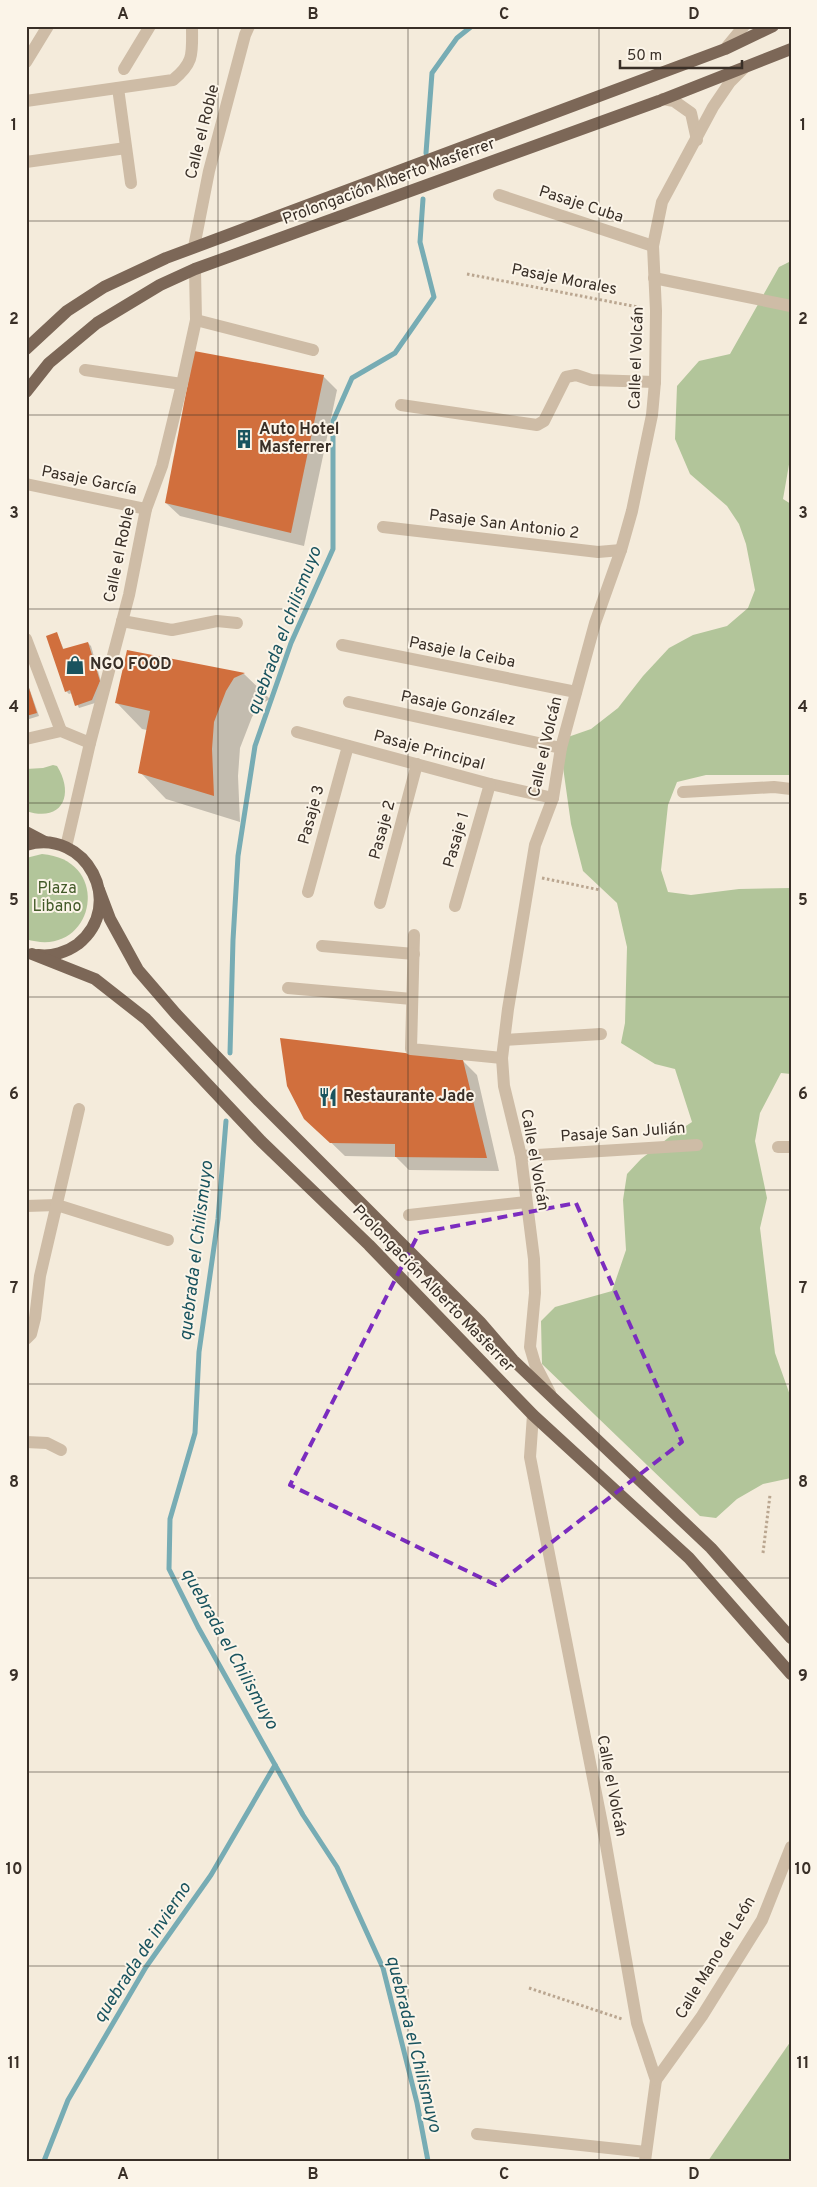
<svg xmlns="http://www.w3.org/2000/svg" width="817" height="2187" viewBox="0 0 817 2187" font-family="Overpass,sans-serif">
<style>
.green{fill:#b2c59a}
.shadow{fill:#0003}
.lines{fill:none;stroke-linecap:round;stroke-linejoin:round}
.stream{stroke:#77acb4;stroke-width:5}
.building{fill:#d16f3d}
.path{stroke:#baa690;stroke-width:3;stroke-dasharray:2.5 2.5;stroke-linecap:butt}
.minor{stroke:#cebca6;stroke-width:12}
.major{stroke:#7c6757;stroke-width:12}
.marked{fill:none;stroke:#7b2cbf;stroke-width:4;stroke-dasharray:10 6;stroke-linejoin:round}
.grid{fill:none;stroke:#392f27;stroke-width:1;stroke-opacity:0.55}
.labels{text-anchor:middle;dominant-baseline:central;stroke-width:4;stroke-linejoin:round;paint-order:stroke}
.street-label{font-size:16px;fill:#392f27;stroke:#fbf4e8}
.poi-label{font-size:16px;font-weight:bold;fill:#392f27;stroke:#fbf4e8;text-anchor:start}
.park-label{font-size:16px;fill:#435a29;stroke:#fbf4e8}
.water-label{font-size:18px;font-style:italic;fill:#19535e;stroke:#fbf4e8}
.neatline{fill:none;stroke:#392f27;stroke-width:2}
.grid-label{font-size:16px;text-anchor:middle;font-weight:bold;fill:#392f27}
</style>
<rect width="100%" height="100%" fill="#f4ebdb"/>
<g class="green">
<polygon points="791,261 791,453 783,499 791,504 791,775 706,775 677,782 668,805 661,870 668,892 691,895 739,889 791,888 791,1074 781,1073 760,1113 755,1141 767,1198 760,1228 775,1353 791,1398 791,1478 763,1484 737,1499 716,1518 700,1516 542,1364 541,1321 555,1307 612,1291 626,1250 623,1200 627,1174 641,1159 672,1135 692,1122 675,1069 655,1064 621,1043 625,1023 627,947 617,903 583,871 571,824 563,767 568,737 591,729 618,708 643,676 669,648 693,635 727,626 748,608 755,590 746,544 739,524 727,506 690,474 675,439 677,386 699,361 730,354 779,267"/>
<path d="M53 765 57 766C75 795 62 823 26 811V769L43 768Z"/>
<path d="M42 854C115 860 94 961 26 939V858Z"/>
<polygon points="791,2041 791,2161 708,2161 786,2048"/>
</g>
<g class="shadow">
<polygon points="323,376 337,390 304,546 180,516 166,503"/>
<polygon points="57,634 64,650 88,643 91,646 102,685 95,703 79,708 72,693 69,694 66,691"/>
<polygon points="128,651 244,674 270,699 261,704 252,717 240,748 238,776 240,822 166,799 140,772 147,730 142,729 116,702"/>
<polygon points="26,679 39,716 26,720"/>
<polygon points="463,1061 477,1075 499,1171 409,1170 396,1157 345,1156 316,1128"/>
</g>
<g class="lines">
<g class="stream">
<polyline points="426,153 432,73 457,38 472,26"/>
<polyline points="230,1053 233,940 238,856 255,746 291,643 333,549 333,421 352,378 395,353 434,297 420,242 423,199"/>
<polyline points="226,1121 218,1219 199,1352 195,1433 170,1519 169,1569 198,1627 303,1815 337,1867 383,1968 417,2103 428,2161"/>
<polyline points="44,2161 68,2100 146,1967 211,1875 275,1765"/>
</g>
</g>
<g class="building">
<polygon points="194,351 324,375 291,533 165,503"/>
<polygon points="57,632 63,649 88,642 100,681 92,700 75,706 70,690 65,692 46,636"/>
<polygon points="127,650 245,673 234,678 226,691 214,722 212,749 214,796 138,773 150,711 115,703"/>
<polygon points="27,682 37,713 26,716 26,683"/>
<polygon points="280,1038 463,1060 487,1158 395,1157 395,1144 330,1143 304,1119 287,1086"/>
</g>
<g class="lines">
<g class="path">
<polyline points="467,274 643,308"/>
<polyline points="542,878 600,890"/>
<polyline points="763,1553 770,1495"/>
<polyline points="529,1988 622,2019"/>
</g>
<g class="minor">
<polyline points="725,49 744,26"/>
<polyline points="26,62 48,26"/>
<polyline points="124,69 150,26"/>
<polyline points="118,88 131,183"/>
<polyline points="663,99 674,101 691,113 697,140"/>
<path d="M26 101 173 80C195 62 192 53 192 26"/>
<polyline points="26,162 126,148"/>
<polyline points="499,195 653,246"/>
<polyline points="194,247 209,171 245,35 249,26"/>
<polyline points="654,278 791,306"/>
<polyline points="196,320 313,350"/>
<polyline points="85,370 182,384"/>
<polyline points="401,405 537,425 544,421 566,377 576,375 591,380 655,382"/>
<polyline points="26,484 146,509"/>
<polyline points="383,527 598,552 621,550"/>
<polyline points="122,621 172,630 217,621 237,623"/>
<polyline points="26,639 61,731"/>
<polyline points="342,645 576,692"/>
<polyline points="349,702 561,748"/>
<polyline points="297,732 490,784 553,798"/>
<polyline points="26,739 61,731 90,743"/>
<polyline points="683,792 774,787 791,789"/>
<polyline points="66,847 90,743 129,595 146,509 162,466 182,384 196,320 195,269"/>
<polyline points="308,892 348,746"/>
<polyline points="380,903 417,764"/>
<polyline points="455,906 490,784"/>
<polyline points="414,935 411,1049 502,1058"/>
<polyline points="322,946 414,954"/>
<polyline points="288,988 412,999"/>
<polyline points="505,1040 601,1034"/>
<polyline points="778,1147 791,1147"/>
<polyline points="521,1156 697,1145"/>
<polyline points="26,1206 57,1205 168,1240"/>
<polyline points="409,1215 526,1202"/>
<polyline points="26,1339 31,1334 35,1318 40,1276 79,1109"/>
<polyline points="550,1393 535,1364 530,1347 535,1293 534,1259 521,1156 504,1086 502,1058 508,1009 535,845 553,798 561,748 595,623 621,550 632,511 652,415 655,382 656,311 653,246 662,202 713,107 730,82 744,68"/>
<polyline points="533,1415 530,1457 605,1839 637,2023 656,2080 645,2161"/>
<polyline points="26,1442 47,1443 61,1450"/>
<polyline points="656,2080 702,2016 762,1920 791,1847"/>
<polyline points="477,2134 646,2152"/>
</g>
<g class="major">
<polyline points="26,349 67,311 104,287 166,258 725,49 773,26"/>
<polyline points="26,392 49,363 97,323 160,285 195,269 659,101 791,49"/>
<polyline points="26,832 45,842"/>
<path d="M26 845C86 827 127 905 78 944 67 952 52 957 38 955"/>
<polyline points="99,890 110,919 138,970 176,1014 259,1101 480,1322 513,1360 711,1548 791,1638"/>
<polyline points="32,954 95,979 146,1019 261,1141 369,1245 533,1415 689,1558 791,1674"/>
</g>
</g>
<path class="marked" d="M576 1203 682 1442 496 1585 290 1485 419 1233Z"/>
<path class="grid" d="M218 26V2161M408 26V2161M599 26V2161M26 221H791M26 415H791M26 609H791M26 803H791M26 997H791M26 1190H791M26 1384H791M26 1578H791M26 1772H791M26 1966H791"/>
<defs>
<g id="building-bare" transform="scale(1.5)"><path d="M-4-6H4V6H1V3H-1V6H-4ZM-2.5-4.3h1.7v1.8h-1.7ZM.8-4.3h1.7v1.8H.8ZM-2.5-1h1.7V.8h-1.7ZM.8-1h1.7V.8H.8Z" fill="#19535e" stroke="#fbf4e8" stroke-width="2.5" paint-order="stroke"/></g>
<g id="shop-bare" transform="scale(1.5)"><path d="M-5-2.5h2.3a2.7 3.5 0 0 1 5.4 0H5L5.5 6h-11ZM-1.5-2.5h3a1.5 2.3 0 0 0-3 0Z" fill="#19535e" stroke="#fbf4e8" stroke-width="2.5" paint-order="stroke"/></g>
<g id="restaurant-bare" transform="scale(1.5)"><path d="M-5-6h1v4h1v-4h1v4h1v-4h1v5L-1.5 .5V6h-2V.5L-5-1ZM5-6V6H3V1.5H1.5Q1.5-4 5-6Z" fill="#19535e" stroke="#fbf4e8" stroke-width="2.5" paint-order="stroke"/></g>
</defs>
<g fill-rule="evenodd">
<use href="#building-bare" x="244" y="439"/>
<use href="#shop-bare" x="75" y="665"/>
<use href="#restaurant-bare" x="328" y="1097"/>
</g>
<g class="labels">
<g class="street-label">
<text transform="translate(203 132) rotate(-76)">Calle el Roble</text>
<text transform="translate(389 182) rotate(-20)">Prolongación Alberto Masferrer</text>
<text transform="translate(581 205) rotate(18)">Pasaje Cuba</text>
<text transform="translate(564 280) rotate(11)">Pasaje Morales</text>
<text transform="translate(637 358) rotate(-88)">Calle el Volcán</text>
<text transform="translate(89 481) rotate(11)">Pasaje García</text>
<text transform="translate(504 525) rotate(7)">Pasaje San Antonio 2</text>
<text transform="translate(120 555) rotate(-78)">Calle el Roble</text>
<text transform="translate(462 653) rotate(11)">Pasaje la Ceiba</text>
<text transform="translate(458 709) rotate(12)">Pasaje González</text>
<text transform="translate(546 747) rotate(-77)">Calle el Volcán</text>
<text transform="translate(429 751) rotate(15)">Pasaje Principal</text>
<text transform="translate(312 815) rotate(-75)">Pasaje 3</text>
<text transform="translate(383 830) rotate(-75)">Pasaje 2</text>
<text transform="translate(457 840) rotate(-74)">Pasaje 1</text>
<text transform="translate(623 1133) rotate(-4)">Pasaje San Julián</text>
<text transform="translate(534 1160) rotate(80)">Calle el Volcán</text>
<text transform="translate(433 1289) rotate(46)">Prolongación Alberto Masferrer</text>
<text transform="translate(611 1786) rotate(79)">Calle el Volcán</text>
<text transform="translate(716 1958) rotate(-59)">Calle Mano de León</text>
</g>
<g class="poi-label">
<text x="259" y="430">Auto Hotel<tspan x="259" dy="18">Masferrer</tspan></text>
<text x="90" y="665">NGO FOOD</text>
<text x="343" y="1097">Restaurante Jade</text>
</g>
<g class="park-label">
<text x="57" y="889">Plaza<tspan x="57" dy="18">Libano</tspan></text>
</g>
<g class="water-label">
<text transform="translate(285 631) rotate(-69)">quebrada el chilismuyo</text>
<text transform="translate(197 1251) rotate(-83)">quebrada el Chilismuyo</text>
<text transform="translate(229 1649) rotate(61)">quebrada el Chilismuyo</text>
<text transform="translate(143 1953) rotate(-57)">quebrada de invierno</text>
<text transform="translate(413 2044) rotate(76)">quebrada el Chilismuyo</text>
</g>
</g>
<rect width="817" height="2187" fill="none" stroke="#fbf4e8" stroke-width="55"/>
<path d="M620 60v8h122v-8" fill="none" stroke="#392f27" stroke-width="2.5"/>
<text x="627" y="60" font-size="15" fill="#392f27" stroke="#fbf4e8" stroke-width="4" paint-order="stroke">50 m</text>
<rect x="28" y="28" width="762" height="2132" class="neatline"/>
<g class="grid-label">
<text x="123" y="19">A</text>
<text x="313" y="19">B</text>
<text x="504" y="19">C</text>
<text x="694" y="19">D</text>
<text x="14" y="130">1</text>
<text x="803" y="130">1</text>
<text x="14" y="324">2</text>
<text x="803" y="324">2</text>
<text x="14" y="518">3</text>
<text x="803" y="518">3</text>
<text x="14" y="712">4</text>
<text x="803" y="712">4</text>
<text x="14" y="905">5</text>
<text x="803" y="905">5</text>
<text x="14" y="1099">6</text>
<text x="803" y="1099">6</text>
<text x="14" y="1293">7</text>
<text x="803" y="1293">7</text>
<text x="14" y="1487">8</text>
<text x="803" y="1487">8</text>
<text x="14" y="1681">9</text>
<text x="803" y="1681">9</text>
<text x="14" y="1874">10</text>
<text x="803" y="1874">10</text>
<text x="14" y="2068">11</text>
<text x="803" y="2068">11</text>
<text x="123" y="2179">A</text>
<text x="313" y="2179">B</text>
<text x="504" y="2179">C</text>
<text x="694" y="2179">D</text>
</g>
</svg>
